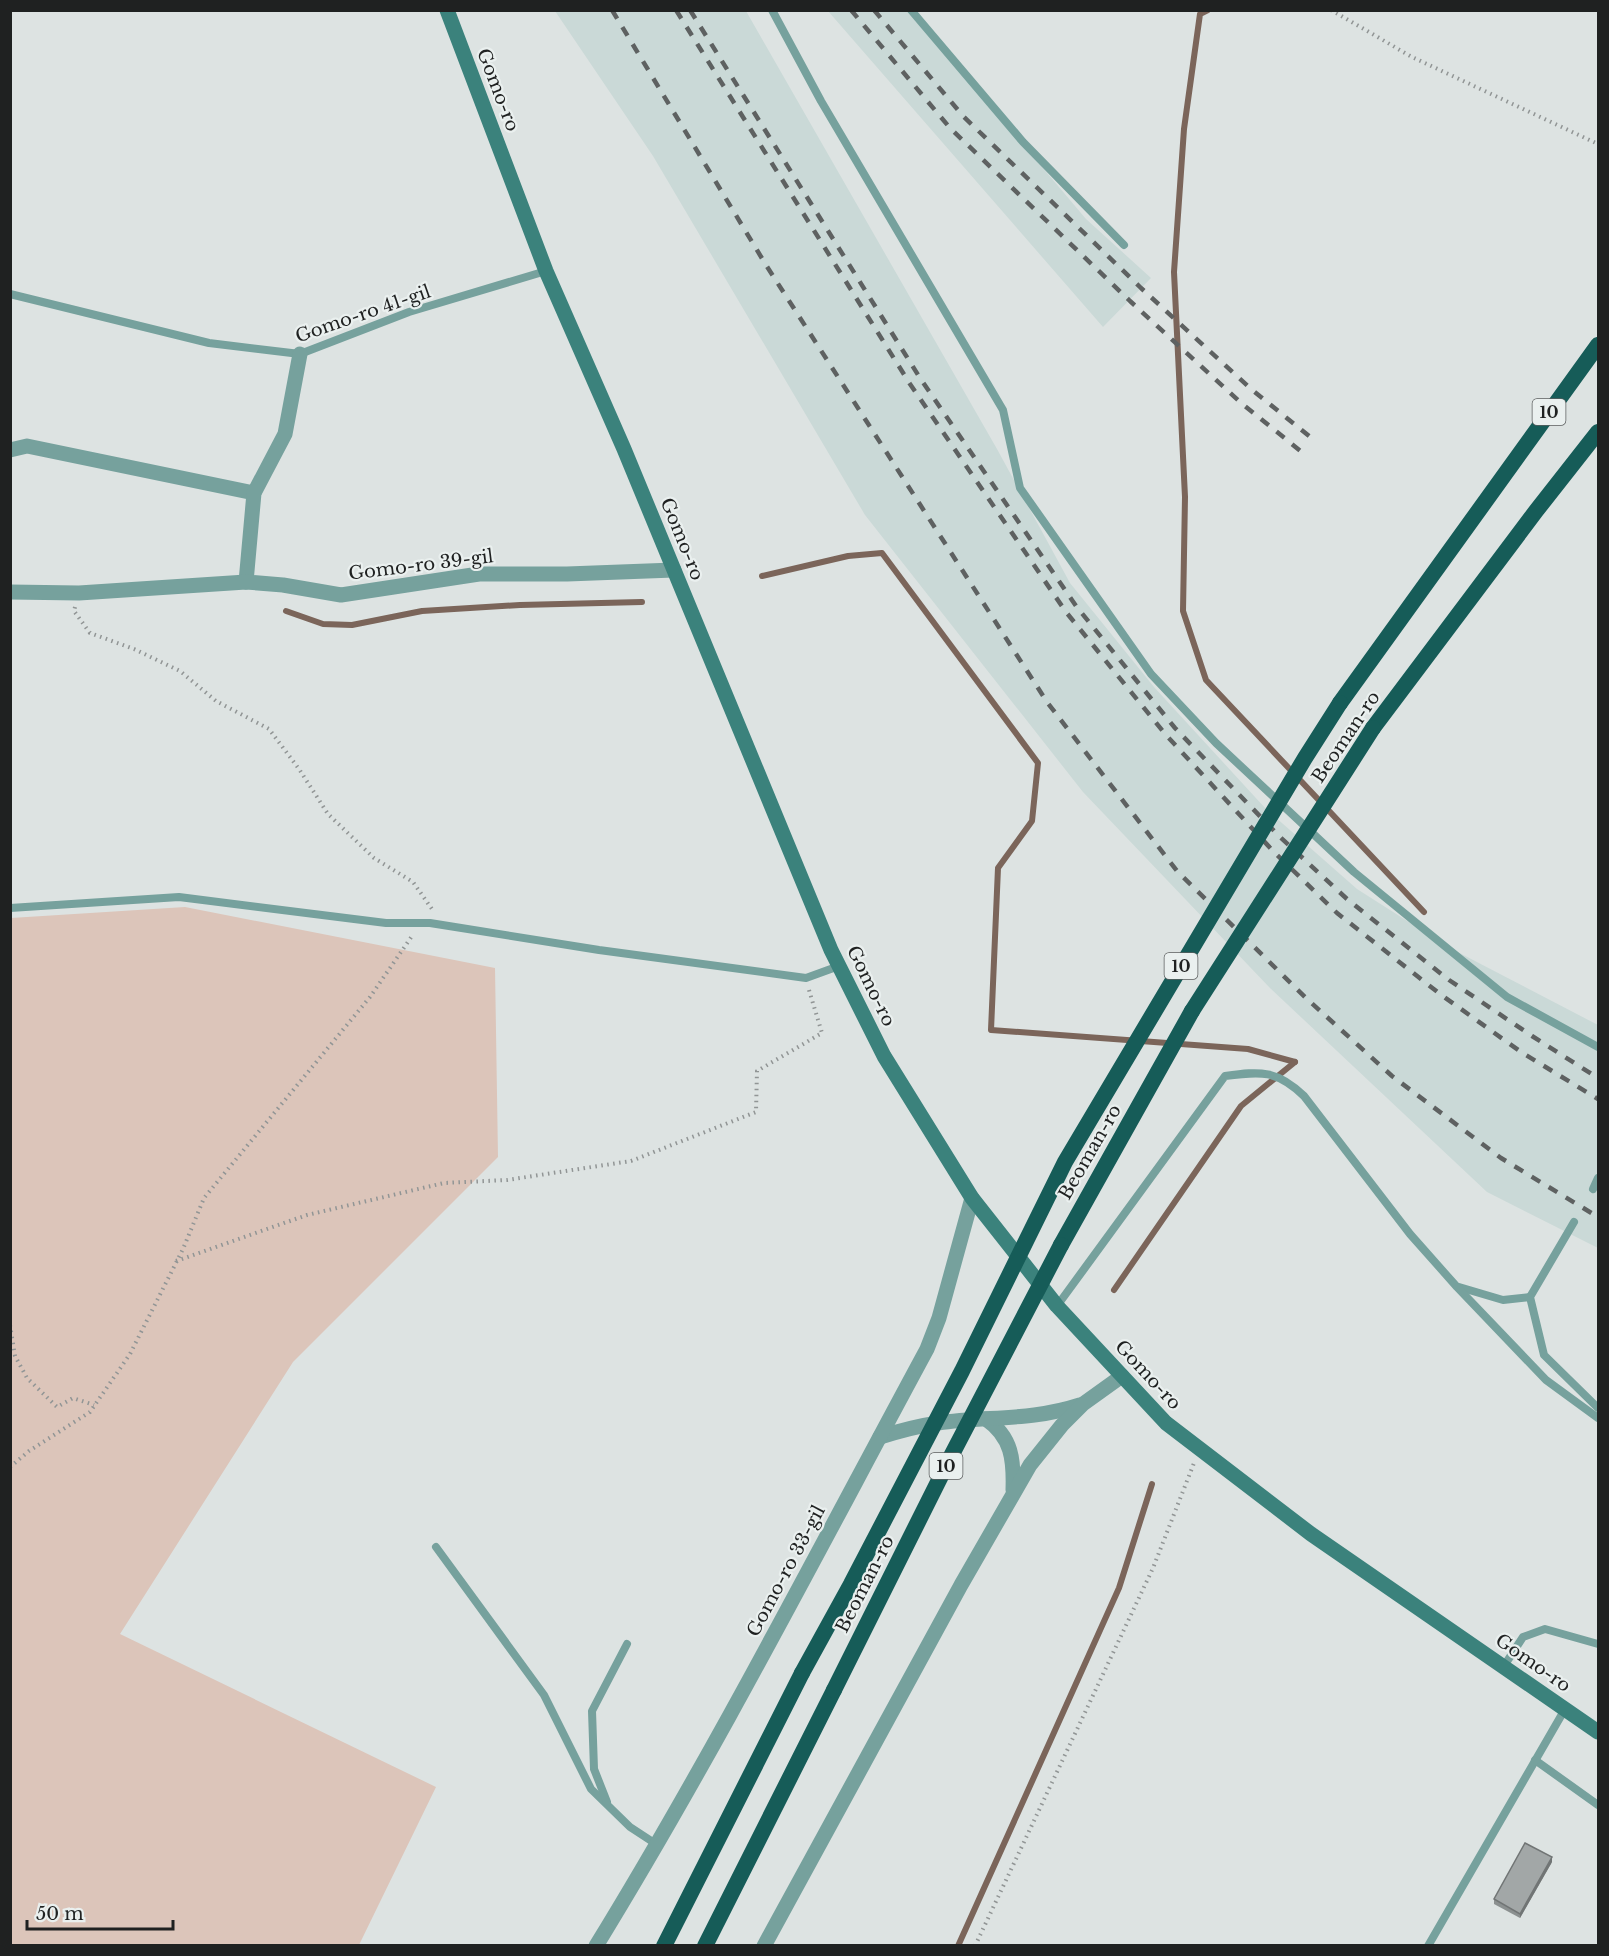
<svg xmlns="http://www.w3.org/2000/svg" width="1609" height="1956" viewBox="0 0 1609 1956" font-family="'Libre Baskerville',serif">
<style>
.built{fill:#cad9d7}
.green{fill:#dcc5ba}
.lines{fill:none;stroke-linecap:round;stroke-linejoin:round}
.stream{stroke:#7b655a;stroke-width:6}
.path{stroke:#919595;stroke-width:4;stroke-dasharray:1.5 4.5;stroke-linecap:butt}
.service{stroke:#76a19d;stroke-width:8}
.minor{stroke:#76a19d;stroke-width:15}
.tertiary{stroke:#76a19d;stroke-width:15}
.secondary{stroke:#3b827c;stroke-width:15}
.trunk{stroke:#165c58;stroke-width:16}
.rail{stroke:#5e6161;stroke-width:4.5;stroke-dasharray:10 10;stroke-linecap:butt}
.trunk-bridge{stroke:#165c58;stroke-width:16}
.wall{fill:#8b9090}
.shaded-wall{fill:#717575}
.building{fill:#a2a7a7;stroke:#717575;stroke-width:1.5}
.labels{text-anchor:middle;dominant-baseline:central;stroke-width:4.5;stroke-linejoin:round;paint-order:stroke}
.shield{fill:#eaf0ef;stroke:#5c5f5f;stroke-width:1.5}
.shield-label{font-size:16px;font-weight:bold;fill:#1f2121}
.street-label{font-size:18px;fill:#1f2121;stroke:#eaf0ef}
</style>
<rect width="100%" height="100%" fill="#dde3e2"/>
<g class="built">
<polygon points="555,11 746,11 997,449 1070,583 1154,687 1266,809 1357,889 1448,947 1598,1025 1598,1248 1487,1192 1270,988 1083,792 865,515 653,156"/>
<polygon points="828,11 910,11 1086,219 1151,278 1103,327"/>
</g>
<polygon class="green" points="185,907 495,968 498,1157 293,1362 120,1634 436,1787 359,1945 11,1945 11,918"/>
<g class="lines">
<g class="stream">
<polyline points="1208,10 1200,14 1184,129 1174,272 1185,497 1183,611 1206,680 1424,912"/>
<polyline points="762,576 848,556 882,553 1038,763 1032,821 998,868 991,1030 1248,1049 1295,1062"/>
<polyline points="286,611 323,624 352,625 422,611 520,605 642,602"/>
<polyline points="1114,1290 1241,1106 1295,1062"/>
<polyline points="958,1946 1119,1588 1152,1484"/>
</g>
<g class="path">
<polyline points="1331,10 1412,57 1598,144"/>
<polyline points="75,607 74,611 90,633 134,649 180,671 216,701 269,729 299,769 328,814 374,858 413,882 434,912"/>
<polyline points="176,1261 307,1215 444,1183 507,1180 631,1161 756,1112 757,1071 822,1033 809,990"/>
<polyline points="10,1325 15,1356 27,1378 57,1407 73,1398 94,1405"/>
<polyline points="10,1467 29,1451 90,1412 130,1354 183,1249 204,1198 370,997 412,936"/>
<polyline points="975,1946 1153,1568 1194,1463"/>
</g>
<g class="service">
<polyline points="772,10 821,101 1003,410 1020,488 1151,674 1216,743 1354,872 1507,997 1598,1047"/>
<polyline points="911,10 1023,142 1124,245"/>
<polyline points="10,294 209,343 300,354 409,312 546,271"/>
<polyline points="10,908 179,897 386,923 430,923 599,950 806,978 839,966"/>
<polyline points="1593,1189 1598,1178"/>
<polyline points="1574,1222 1530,1297 1544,1355 1598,1408"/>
<polyline points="1459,1287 1503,1300 1530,1297"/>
<path d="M1057 1306 1225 1076C1261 1071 1277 1070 1304 1096L1410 1234 1457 1287 1546 1380 1598 1418"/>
<polyline points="436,1547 544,1695 591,1789 630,1827 656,1844"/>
<polyline points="1504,1666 1523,1637 1545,1629 1598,1644"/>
<polyline points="1535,1760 1598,1805"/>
<polyline points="607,1802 594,1769 592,1711 627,1644"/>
<polyline points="1428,1946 1565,1709"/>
</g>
<g class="minor">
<polyline points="10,450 27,446 254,493"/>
<polyline points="246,582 254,493 285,434 300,354"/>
<path d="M986 1419C1012 1437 1014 1460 1013 1490"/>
<path d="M880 1437C899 1431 918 1426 938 1423 988 1416 1031 1421 1080 1405"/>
<path d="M596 1946C715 1752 819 1549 927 1349L939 1318 972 1198"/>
<polyline points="764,1946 961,1585 1030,1465 1062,1425 1083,1404 1122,1376"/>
</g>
<polyline class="tertiary" points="10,592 79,593 246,582 283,585 341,595 479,574 567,574 674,570"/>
<polyline class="secondary" points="447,10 546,271 624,449 831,950 884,1056 972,1198 1057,1306 1166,1423 1311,1534 1598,1732"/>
<g class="trunk">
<polyline points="1340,703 1598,345"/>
<polyline points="1373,728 1536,511 1598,432"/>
<polyline points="1061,1245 1192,1011"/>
<polyline points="664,1946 802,1673"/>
<polyline points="705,1946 834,1690"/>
</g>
<g class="rail">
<polyline points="612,10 766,265 1047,702 1177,871 1306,998 1392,1076 1501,1158 1598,1217"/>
<polyline points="676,10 910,384 1066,612 1166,735 1273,851 1337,913 1440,994 1521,1052 1598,1099"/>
<polyline points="690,10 920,378 1076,606 1175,728 1280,837 1347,899 1449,980 1532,1036 1598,1078"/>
<polyline points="851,10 950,128 1130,301 1240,402 1303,453"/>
<polyline points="874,10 963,116 1141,288 1251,389 1314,440"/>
</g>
<g class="trunk-bridge">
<polyline points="1192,1011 1373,728"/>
<polyline points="802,1673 851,1584 962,1371 1065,1162 1305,758 1340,703"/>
<polyline points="834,1690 948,1462 1061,1245"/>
</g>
</g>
<polygon class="wall" points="1552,1862 1520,1918 1494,1904 1494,1899"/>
<polygon class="shaded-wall" points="1552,1857 1552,1862 1520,1918 1520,1914"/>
<polygon class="building" points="1525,1843 1552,1857 1520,1914 1494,1899"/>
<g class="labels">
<g class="shield">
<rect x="1532.5" y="399" width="33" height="26" rx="4.5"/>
<rect x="1164.5" y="953" width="33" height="26" rx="4.5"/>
<rect x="929.5" y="1453" width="33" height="26" rx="4.5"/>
</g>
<g class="shield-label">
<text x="1549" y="412">10</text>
<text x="1181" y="966">10</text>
<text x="946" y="1466">10</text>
</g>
<g class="street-label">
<text transform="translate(498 90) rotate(69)">Gomo-ro</text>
<text transform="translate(363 314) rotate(-19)">Gomo-ro 41-gil</text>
<text transform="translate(682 539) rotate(68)">Gomo-ro</text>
<text transform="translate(421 565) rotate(-7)">Gomo-ro 39-gil</text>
<text transform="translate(1346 737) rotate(-56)">Beoman-ro</text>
<text transform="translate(871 986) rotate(64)">Gomo-ro</text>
<text transform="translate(1090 1152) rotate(-60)">Beoman-ro</text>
<text transform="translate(1148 1375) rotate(47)">Gomo-ro</text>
<text transform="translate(786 1571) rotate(-62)">Gomo-ro 33-gil</text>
<text transform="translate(865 1584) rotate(-63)">Beoman-ro</text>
<text transform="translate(1533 1663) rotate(35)">Gomo-ro</text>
</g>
</g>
<rect width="1609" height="1956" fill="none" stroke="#1f2121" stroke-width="24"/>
<path d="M27 1920v9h146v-9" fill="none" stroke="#1f2121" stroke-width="3"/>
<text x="36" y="1920" font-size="18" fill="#1f2121" stroke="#eaf0ef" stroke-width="4.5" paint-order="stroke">50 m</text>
</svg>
